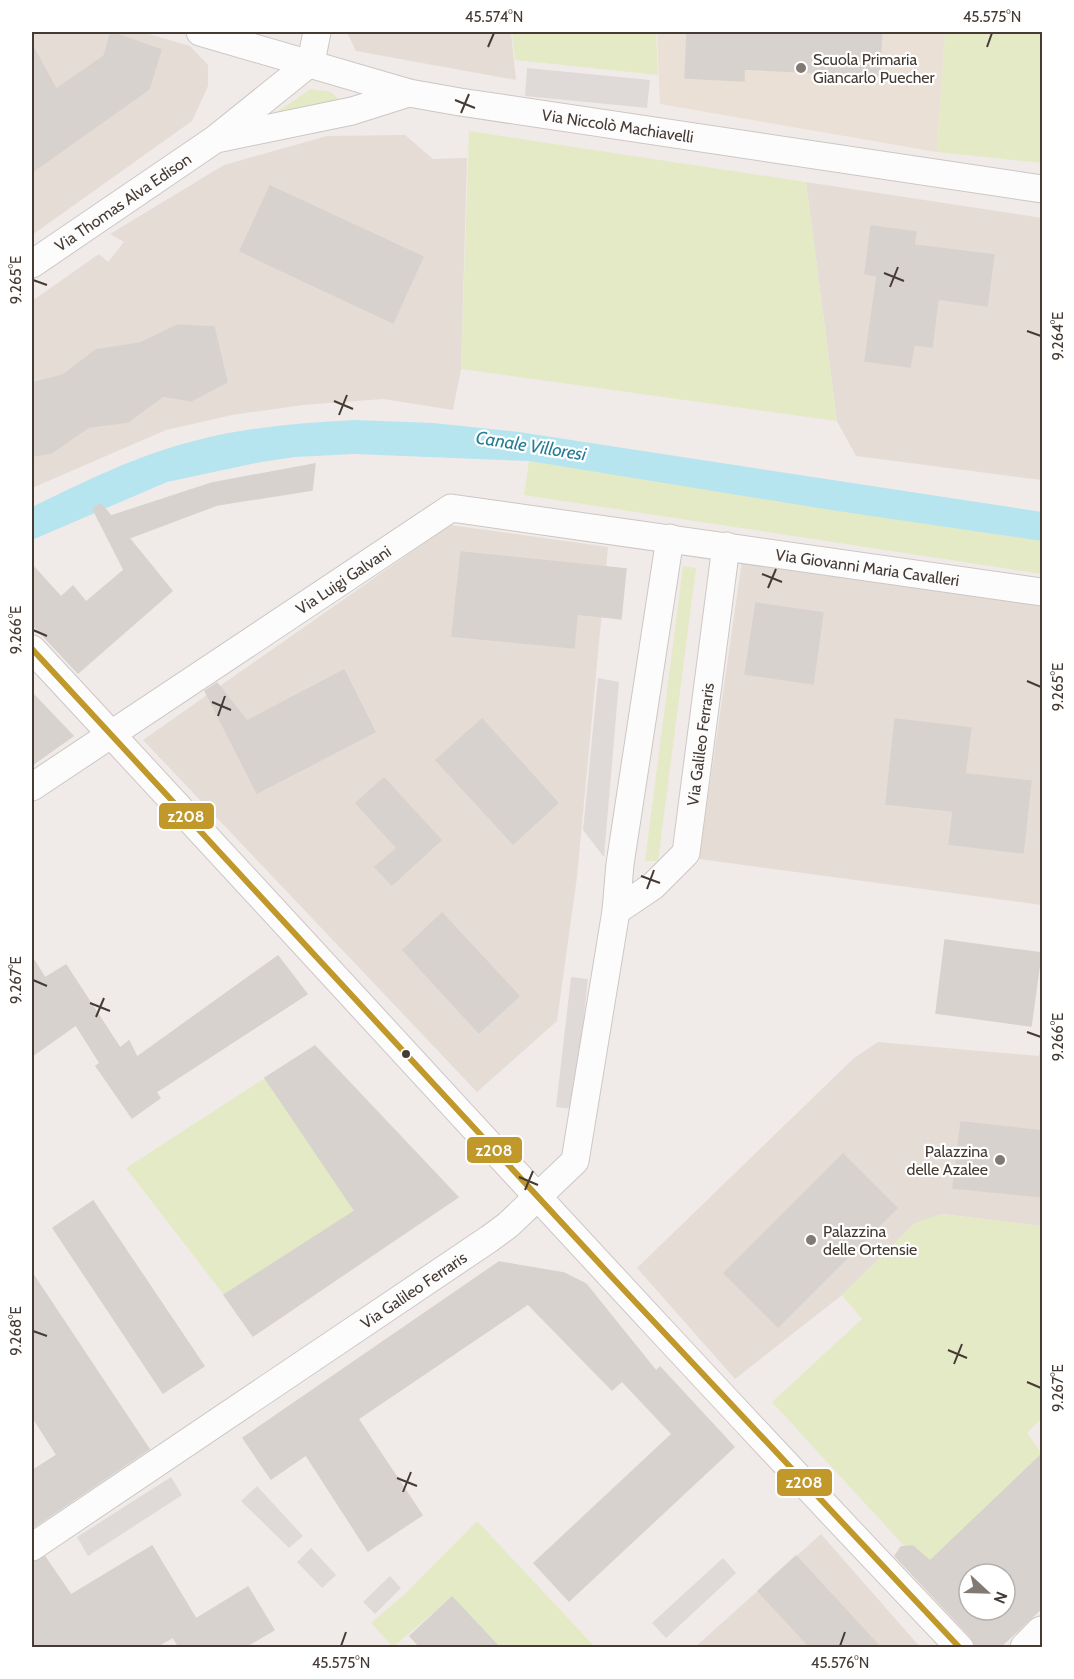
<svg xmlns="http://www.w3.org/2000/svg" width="1074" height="1679" viewBox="0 0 1074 1679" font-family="Cabin,sans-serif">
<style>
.residential{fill:#e4dcd5}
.education{fill:#ebe0d6}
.green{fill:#e4eac6}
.parking{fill:#dfdad8}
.water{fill:#b6e5ef}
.building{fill:#d8d2cf;stroke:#d8d2ce;stroke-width:1.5;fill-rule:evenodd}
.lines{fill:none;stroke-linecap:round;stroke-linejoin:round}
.minor-casing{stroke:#ccc7c4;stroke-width:29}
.tertiary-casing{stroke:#ccc7c4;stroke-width:35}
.minor{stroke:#fdfcfc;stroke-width:27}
.tertiary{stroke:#fdfcfc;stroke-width:33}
.bus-1-casing{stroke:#fff;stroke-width:10}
.bus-1{stroke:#c1982a;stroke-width:6}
.ticks{fill:none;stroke:#453b34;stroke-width:2}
.poi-dot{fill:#817973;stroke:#fff;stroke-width:2}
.bus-dot{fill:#453b34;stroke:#fff;stroke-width:2}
.labels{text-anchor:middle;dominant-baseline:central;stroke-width:4.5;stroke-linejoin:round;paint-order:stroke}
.poi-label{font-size:16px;fill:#453b34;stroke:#fff;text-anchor:start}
.street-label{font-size:16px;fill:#453b34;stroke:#fff}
.water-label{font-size:18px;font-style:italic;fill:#257d93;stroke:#fff}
.line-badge{stroke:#fff;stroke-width:2}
.badge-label{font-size:16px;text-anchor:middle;font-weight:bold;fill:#fff}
.neatline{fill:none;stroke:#453b34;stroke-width:2}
.ticks-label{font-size:15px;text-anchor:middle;fill:#453b34}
</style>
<rect width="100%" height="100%" fill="#f0ebe8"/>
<g class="residential">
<polygon points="32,32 142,32 190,46 208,65 208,86 192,121 32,235"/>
<polygon points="347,32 511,32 516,80 356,51"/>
<polygon points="405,135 433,159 467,158 461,369 453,410 383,399 303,405 232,415 166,430 32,488 32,301 99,254 108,262 124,242 110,234 224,165 327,136"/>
<polygon points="806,182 1042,218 1042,480 856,456 837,421"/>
<polygon points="450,525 608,547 577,877 557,1021 477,1092 143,740"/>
<polygon points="742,561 1042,602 1042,905 699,859"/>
<polygon points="1042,1037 1042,1226 942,1214 915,1223 842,1295 735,1379 637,1268 854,1058 878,1042 1039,1056"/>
<polygon points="821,1534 920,1647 694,1648"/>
</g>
<polygon class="education" points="657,32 945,32 937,152 660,104"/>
<g class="green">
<polygon points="512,32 656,32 658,75 515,60"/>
<polygon points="945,32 1042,32 1042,163 937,152"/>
<polygon points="311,89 331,92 345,105 269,117"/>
<polygon points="469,131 806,182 837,421 461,369"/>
<polygon points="529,461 1042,541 1042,574 524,495"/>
<polygon points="683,566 696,568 658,861 645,861"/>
<polygon points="265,1078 355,1211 224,1295 126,1168"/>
<polygon points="942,1214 1042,1226 1042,1418 1027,1433 1042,1454 930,1561 913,1546 905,1547 772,1402 862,1319 842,1295 915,1223"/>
<polygon points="477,1521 595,1647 499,1647 452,1597 393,1647 371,1623 405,1594"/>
</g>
<g class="parking">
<polygon points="527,68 650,80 647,108 525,96"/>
<polygon points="598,678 619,682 604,857 583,830"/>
<polygon points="571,977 588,979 574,1109 556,1107"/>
<polygon points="171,1477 182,1495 88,1556 77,1537"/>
<polygon points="257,1486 303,1536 289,1548 241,1501"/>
<polygon points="311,1548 336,1575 322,1588 297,1562"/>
<polygon points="723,1558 736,1573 666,1638 652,1623"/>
<polygon points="390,1576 401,1588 375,1614 363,1602"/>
</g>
<path class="water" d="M354 420 433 423 519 432 1042 512V541L831 510 529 461 354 454 295 457 261 462 167 482 32 540V507C84 482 137 455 194 441 246 427 300 423 354 420Z"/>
<g class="building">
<polygon points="111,32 161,50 149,89 32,172 32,45 56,89 104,56"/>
<polygon points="687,32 882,32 879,76 744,69 744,81 685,78"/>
<polygon points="270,186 423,257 393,323 240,251"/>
<polygon points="871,226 916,232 914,245 994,255 987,306 938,299 932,347 914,345 910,367 865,361 877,276 865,274"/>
<polygon points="178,325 214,327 227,382 191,401 163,396 128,422 89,427 51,453 32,456 32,383 63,375 96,350 140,343"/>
<polygon points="315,464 312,490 217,505 129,538 172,591 78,673 32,624 32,565 61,597 73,586 86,602 124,570 93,509 101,504 111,516 212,483"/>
<polygon points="461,552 626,569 621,619 577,614 574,648 452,636"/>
<polygon points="756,603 823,613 813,684 745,674"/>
<polygon points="344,670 375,732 257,793 205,691 217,683 247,721"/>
<polygon points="32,693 73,736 32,765"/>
<polygon points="482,719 558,803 513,844 436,760"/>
<polygon points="895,719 971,728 965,774 1031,781 1023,853 949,844 953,811 886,804"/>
<polygon points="384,778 441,840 392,885 375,867 397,848 356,803"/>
<polygon points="442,913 519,996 479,1033 403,950"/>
<polygon points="945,940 1041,953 1031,1026 936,1013"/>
<polygon points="278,956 307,994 156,1092 160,1098 132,1118 96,1066 100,1063 76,1025 32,1056 32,957 45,978 66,965 120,1048 129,1041 137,1057"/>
<polygon points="315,1046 458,1197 253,1336 224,1295 355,1211 265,1078"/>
<polygon points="961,1122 1042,1131 1042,1197 953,1188"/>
<polygon points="843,1154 897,1208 778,1327 724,1273"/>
<polygon points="93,1201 204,1366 163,1393 53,1228"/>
<polygon points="499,1262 564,1273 586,1284 656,1371 660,1367 734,1447 569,1601 534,1563 672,1434 622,1381 612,1390 528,1304 358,1419 422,1515 368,1551 306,1455 271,1479 243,1438"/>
<polygon points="32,1273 149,1449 32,1528 32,1471 57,1455 32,1416"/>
<path d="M1042 1454V1608L1000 1647H975L971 1637 895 1556 901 1547 913 1546 930 1561ZM969 1574H1005V1610H969Z"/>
<polygon points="152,1546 196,1619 248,1587 274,1630 245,1647 179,1647 173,1637 156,1647 32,1647 32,1562 45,1557 71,1595"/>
<polygon points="796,1556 880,1647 810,1647 758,1591"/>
<polygon points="452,1597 499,1647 420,1647 410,1636"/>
</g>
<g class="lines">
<g class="minor-casing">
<g id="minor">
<path id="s1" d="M200 32 409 93 460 102 1042 189"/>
<polyline points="221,138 352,111 409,93"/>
<path id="s2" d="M32 264 214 140 311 62 317 32"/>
<path d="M32 649C341 981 646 1319 960 1648"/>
<path id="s3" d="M32 787 451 508 1042 592"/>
<path id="s4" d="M616 911 653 886 686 853 726 546"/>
<path id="s5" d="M32 1547 489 1239 508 1225 575 1161 616 911 620 864 670 538"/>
</g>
</g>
<g class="tertiary-casing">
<polyline id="tertiary" points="1027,1648 1042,1633"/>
</g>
<use href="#minor" class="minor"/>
<use href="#tertiary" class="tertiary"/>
<g class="bus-1-casing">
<polyline id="bus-1" points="32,649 610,1275 960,1648"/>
</g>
<use href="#bus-1" class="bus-1"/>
</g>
<path class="ticks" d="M488 47 494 33M987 47 992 33M455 100 475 108M461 113 469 94M884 273 904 281M33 280 47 285M890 287 898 267M1027 331 1041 336M334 401 353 409M339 415 347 395M762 574 782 582M768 588 776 569M33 630 47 636M1027 681 1041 687M212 702 231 710M218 716 225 696M641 876 660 883M647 889 654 870M33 980 47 986M90 1003 110 1011M96 1017 104 998M1027 1032 1041 1037M519 1177 538 1185M525 1190 533 1171M33 1331 47 1336M948 1350 967 1358M954 1364 962 1344M1027 1382 1041 1388M397 1478 417 1486M403 1492 411 1472M341 1646 346 1632M840 1646 845 1632"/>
<g class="poi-dot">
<circle cx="801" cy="68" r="6"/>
<circle cx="1000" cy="1160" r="6"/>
<circle cx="811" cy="1240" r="6"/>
</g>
<circle class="bus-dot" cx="406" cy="1054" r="5"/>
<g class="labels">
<g class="poi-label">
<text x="813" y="59">Scuola Primaria<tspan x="813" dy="18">Giancarlo Puecher</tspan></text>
<text x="988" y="1151" text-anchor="end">Palazzina<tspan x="988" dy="18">delle Azalee</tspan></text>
<text x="823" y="1231">Palazzina<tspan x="823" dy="18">delle Ortensie</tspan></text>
</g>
<g class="street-label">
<text stroke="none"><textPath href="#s1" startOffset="429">Via Niccolò Machiavelli</textPath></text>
<text stroke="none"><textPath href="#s2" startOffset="110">Via Thomas Alva Edison</textPath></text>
<text stroke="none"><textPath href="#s3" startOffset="924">Via Giovanni Maria Cavalleri</textPath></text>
<text stroke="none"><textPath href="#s3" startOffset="374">Via Luigi Galvani</textPath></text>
<text stroke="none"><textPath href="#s4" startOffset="201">Via Galileo Ferraris</textPath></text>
<text stroke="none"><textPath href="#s5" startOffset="460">Via Galileo Ferraris</textPath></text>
</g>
<g class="water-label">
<text transform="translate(531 446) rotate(9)">Canale Villoresi</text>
</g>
</g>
<g class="line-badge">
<rect x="158" y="802" width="57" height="28" rx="6" fill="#c1982a"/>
<rect x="466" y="1136" width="57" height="28" rx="6" fill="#c1982a"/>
<rect x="776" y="1468" width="57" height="29" rx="6" fill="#c1982a"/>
</g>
<g class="badge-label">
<text x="186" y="822">z208</text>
<text x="494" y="1156">z208</text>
<text x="804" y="1488">z208</text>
</g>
<rect width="1074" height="1679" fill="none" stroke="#ffffff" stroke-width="66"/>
<g transform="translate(987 1592) rotate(112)"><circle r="28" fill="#ffffff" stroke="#b5b1ae" stroke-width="1.5"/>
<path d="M0-4.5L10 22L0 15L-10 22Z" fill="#817973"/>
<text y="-9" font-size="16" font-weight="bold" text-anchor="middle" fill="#453b34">N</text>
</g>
<rect x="33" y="33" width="1008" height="1613" class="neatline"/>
<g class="ticks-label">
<text x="494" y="22">45.574°N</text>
<text x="992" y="22">45.575°N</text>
<text transform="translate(16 280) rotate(-90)" y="5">9.265°E</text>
<text transform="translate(1058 336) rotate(-90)" y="5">9.264°E</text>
<text transform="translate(16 630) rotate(-90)" y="5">9.266°E</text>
<text transform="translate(1058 687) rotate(-90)" y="5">9.265°E</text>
<text transform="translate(16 980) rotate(-90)" y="5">9.267°E</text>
<text transform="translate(1058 1037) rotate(-90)" y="5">9.266°E</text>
<text transform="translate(16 1331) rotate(-90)" y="5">9.268°E</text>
<text transform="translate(1058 1388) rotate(-90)" y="5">9.267°E</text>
<text x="341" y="1668">45.575°N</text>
<text x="840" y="1668">45.576°N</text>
</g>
</svg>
